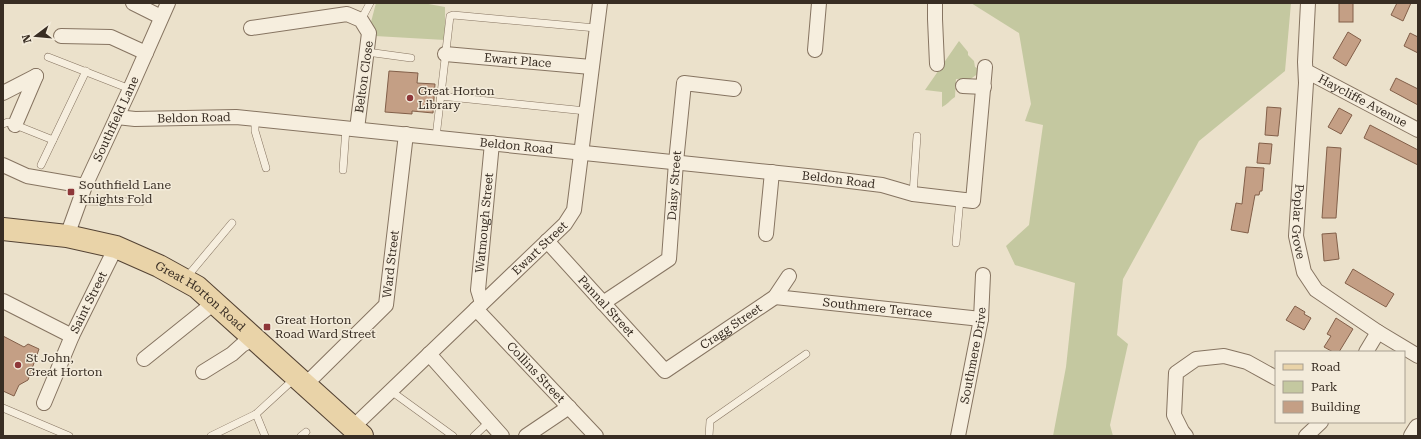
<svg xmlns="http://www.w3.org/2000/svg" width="1421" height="439" viewBox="0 0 1421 439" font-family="'Roboto Serif',serif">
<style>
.green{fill:#c4c8a0}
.building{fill:#c49f85;stroke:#825f49}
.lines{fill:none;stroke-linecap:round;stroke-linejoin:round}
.service-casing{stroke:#867461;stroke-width:8}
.minor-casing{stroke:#867461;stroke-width:16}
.tertiary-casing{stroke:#867461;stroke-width:20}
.primary-casing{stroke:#544334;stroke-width:24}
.service{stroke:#f6eede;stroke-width:7}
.minor{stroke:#f6eede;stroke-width:14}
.tertiary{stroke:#f6eede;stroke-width:18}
.primary{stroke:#e9d3a8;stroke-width:22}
.poi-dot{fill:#8e3739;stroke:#f3ebda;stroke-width:1.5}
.labels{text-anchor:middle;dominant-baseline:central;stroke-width:3;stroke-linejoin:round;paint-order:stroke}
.street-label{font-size:12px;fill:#382d23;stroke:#f3ebda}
.poi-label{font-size:12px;fill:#382d23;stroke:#f3ebda;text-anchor:start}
</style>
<rect width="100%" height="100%" fill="#ebe1cb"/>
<g class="green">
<polygon points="376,3 423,3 445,7 445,40 375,36 375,30 371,22"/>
<polygon points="971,3 1291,3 1285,71 1199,141 1123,279 1117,335 1128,344 1110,425 1113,436 1053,436 1066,367 1075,283 1015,265 1006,246 1029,225 1043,125 1025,121 1031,104 1019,33"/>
<path d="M959 41 968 52V55L974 61 975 67 979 69V73L969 80 956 79 955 97C950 100 947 105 942 107V92L925 90Z"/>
</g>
<g class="building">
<rect x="1339" y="3" width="14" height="19"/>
<polygon points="1397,3 1411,3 1403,21 1391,15"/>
<polygon points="1348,32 1361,40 1346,66 1333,58"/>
<polygon points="1410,33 1418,37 1418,53 1404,46"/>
<polygon points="389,71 418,73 417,83 435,84 433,113 412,111 412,114 385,112"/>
<polygon points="1396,78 1418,89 1418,105 1390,90"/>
<polygon points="1267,107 1281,108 1278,136 1265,135"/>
<polygon points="1339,108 1352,115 1341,134 1328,127"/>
<polygon points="1370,125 1418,150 1418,165 1364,138"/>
<polygon points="1259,143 1272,144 1270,164 1257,163"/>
<polygon points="1327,147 1341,148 1336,218 1322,218"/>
<polygon points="1246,167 1264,168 1262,191 1260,191 1259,195 1255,195 1248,233 1231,230 1236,203 1242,204"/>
<polygon points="1336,233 1339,259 1324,261 1322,234"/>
<polygon points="1353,269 1394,294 1386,307 1345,283"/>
<polygon points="1295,306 1305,312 1304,314 1311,318 1304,330 1286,320"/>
<polygon points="1336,318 1353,329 1339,352 1333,352 1324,347 1331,336 1327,334"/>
<polygon points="3,336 24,347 28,344 39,349 28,380 19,385 14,396 3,391"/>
</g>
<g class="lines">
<g class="service-casing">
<g id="service">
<polyline points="361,20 370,3"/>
<polyline points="367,52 411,58"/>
<polyline points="48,57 130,89"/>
<polyline points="440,96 586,111"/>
<polyline points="255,119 255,131 266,168"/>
<polyline points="3,124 8,122 53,140"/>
<polyline points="436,137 450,16 453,15 596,28"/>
<polyline points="41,165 86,71"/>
<polyline points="343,170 346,128"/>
<polyline points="913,194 917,136"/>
<polyline points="79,201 141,202"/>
<polyline points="956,243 960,199"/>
<polyline points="186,278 232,223"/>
<polyline points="391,391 453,436"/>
<polyline points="3,408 69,436"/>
<polyline points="256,414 265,436"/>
<polyline points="211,436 256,414 294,379"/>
<polyline points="301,436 306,432"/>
<polyline points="474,436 489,422"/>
<polyline points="709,436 710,421 806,354"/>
</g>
</g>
<g class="minor-casing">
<g id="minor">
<polyline points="133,3 161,17"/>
<polyline points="935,3 935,19 937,64"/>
<path id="s1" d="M1308 3 1305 62 1306 83 1296 236 1304 272 1316 290 1378 332 1418 356"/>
<polyline points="251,28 347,14 361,20 369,33 357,129"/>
<polyline points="61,36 111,37 146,53"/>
<polyline points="815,50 819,3"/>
<path id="s2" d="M445 54 591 67"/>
<path id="s3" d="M1306 71 1418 130"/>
<polyline points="963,86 984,87"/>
<polyline points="3,93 36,76"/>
<path id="s4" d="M117 117 135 119 236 117 817 177 882 185 913 194 973 201 985 67"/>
<polyline points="15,125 36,76"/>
<polyline points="3,165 27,176 85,186"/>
<polyline points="766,234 772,172"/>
<path id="s5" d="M67 236 85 186 130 89 168 3"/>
<path id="s6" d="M547 241 665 371 775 297 789 276"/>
<path id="s7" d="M775 297 981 319"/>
<polyline points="3,301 72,336"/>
<path id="s8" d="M482 303 478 290 492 143"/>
<path id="s9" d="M603 303 669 259 676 162 684 83 734 89"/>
<path id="s10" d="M476 309 596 436"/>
<polyline points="1366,352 1378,332"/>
<polyline points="429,354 502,436"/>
<polyline points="144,359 215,302"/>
<polyline points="203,372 232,354 242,345 255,338"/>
<path id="s11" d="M305 385 386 305 406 134"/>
<path id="s12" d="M44 403 72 336 116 247"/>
<path id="s13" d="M352 428 565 224 574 210 600 3"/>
<polyline points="526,436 569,407"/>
<path id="s14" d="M958 436 981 319 983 275"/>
<polyline points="1186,436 1182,431 1174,415 1176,373 1196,359 1224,356 1247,362 1276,378"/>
<polyline points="1306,436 1321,422"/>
</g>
</g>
<g class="tertiary-casing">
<polyline id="tertiary" points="1413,436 1418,428"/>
</g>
<g class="primary-casing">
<g id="primary">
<path id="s15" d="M3 229 67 236 116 247 159 266 197 287 362 436"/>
</g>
</g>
<use href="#service" class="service"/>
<use href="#minor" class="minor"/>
<use href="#tertiary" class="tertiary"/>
<use href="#primary" class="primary"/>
</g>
<g class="poi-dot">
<circle cx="410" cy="98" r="4"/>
<rect x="67" y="188" width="8" height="8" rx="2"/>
<rect x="263" y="323" width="8" height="8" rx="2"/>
<circle cx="18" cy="365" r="4"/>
</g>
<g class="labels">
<g class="street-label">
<text stroke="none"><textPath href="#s2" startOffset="73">Ewart Place</textPath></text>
<text transform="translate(364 77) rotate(-82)">Belton Close</text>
<text stroke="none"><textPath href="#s3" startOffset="64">Haycliffe Avenue</textPath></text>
<text stroke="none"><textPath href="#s4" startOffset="77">Beldon Road</textPath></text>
<text stroke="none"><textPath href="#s5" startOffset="127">Southfield Lane</textPath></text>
<text stroke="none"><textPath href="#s4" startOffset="401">Beldon Road</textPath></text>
<text stroke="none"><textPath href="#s4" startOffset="725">Beldon Road</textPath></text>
<text stroke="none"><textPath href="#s9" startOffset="153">Daisy Street</textPath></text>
<text stroke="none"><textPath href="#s1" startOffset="219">Poplar Grove</textPath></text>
<text stroke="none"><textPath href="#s8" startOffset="81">Watmough Street</textPath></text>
<text stroke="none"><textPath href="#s13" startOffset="260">Ewart Street</textPath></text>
<text stroke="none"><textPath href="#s11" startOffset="155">Ward Street</textPath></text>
<text stroke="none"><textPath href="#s15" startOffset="213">Great Horton Road</textPath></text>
<text stroke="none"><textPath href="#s12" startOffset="110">Saint Street</textPath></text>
<text stroke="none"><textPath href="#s6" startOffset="88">Pannal Street</textPath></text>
<text stroke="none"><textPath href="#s7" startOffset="103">Southmere Terrace</textPath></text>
<text stroke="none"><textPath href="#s6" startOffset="255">Cragg Street</textPath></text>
<text stroke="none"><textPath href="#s14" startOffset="82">Southmere Drive</textPath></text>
<text stroke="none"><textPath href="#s10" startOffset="87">Collins Street</textPath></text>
</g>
<g class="poi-label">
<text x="418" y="91">Great Horton<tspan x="418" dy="14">Library</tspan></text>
<text x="79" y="185">Southfield Lane<tspan x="79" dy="14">Knights Fold</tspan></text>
<text x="275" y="320">Great Horton<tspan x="275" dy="14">Road Ward Street</tspan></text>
<text x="26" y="358">St John,<tspan x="26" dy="14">Great Horton</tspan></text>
</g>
</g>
<rect width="1421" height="439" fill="none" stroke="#382d23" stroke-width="8"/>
<rect x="1275" y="351" width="130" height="72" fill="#f3ebda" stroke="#a89f91"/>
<rect x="1283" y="364" width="20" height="6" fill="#e9d3a8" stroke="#a89f91"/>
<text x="1311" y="371" font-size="12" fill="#382d23">Road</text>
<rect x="1283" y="381" width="20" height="12" fill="#c4c8a0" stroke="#a89f91"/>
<text x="1311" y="391" font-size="12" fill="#382d23">Park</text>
<rect x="1283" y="401" width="20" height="12" fill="#c49f85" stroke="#a89f91"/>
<text x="1311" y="411" font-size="12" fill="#382d23">Building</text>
<g transform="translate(36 36) rotate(254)" stroke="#f3ebda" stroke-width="3" paint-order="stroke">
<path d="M0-3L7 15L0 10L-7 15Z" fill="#382d23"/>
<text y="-6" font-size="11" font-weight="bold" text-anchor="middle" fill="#382d23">N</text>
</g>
</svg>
